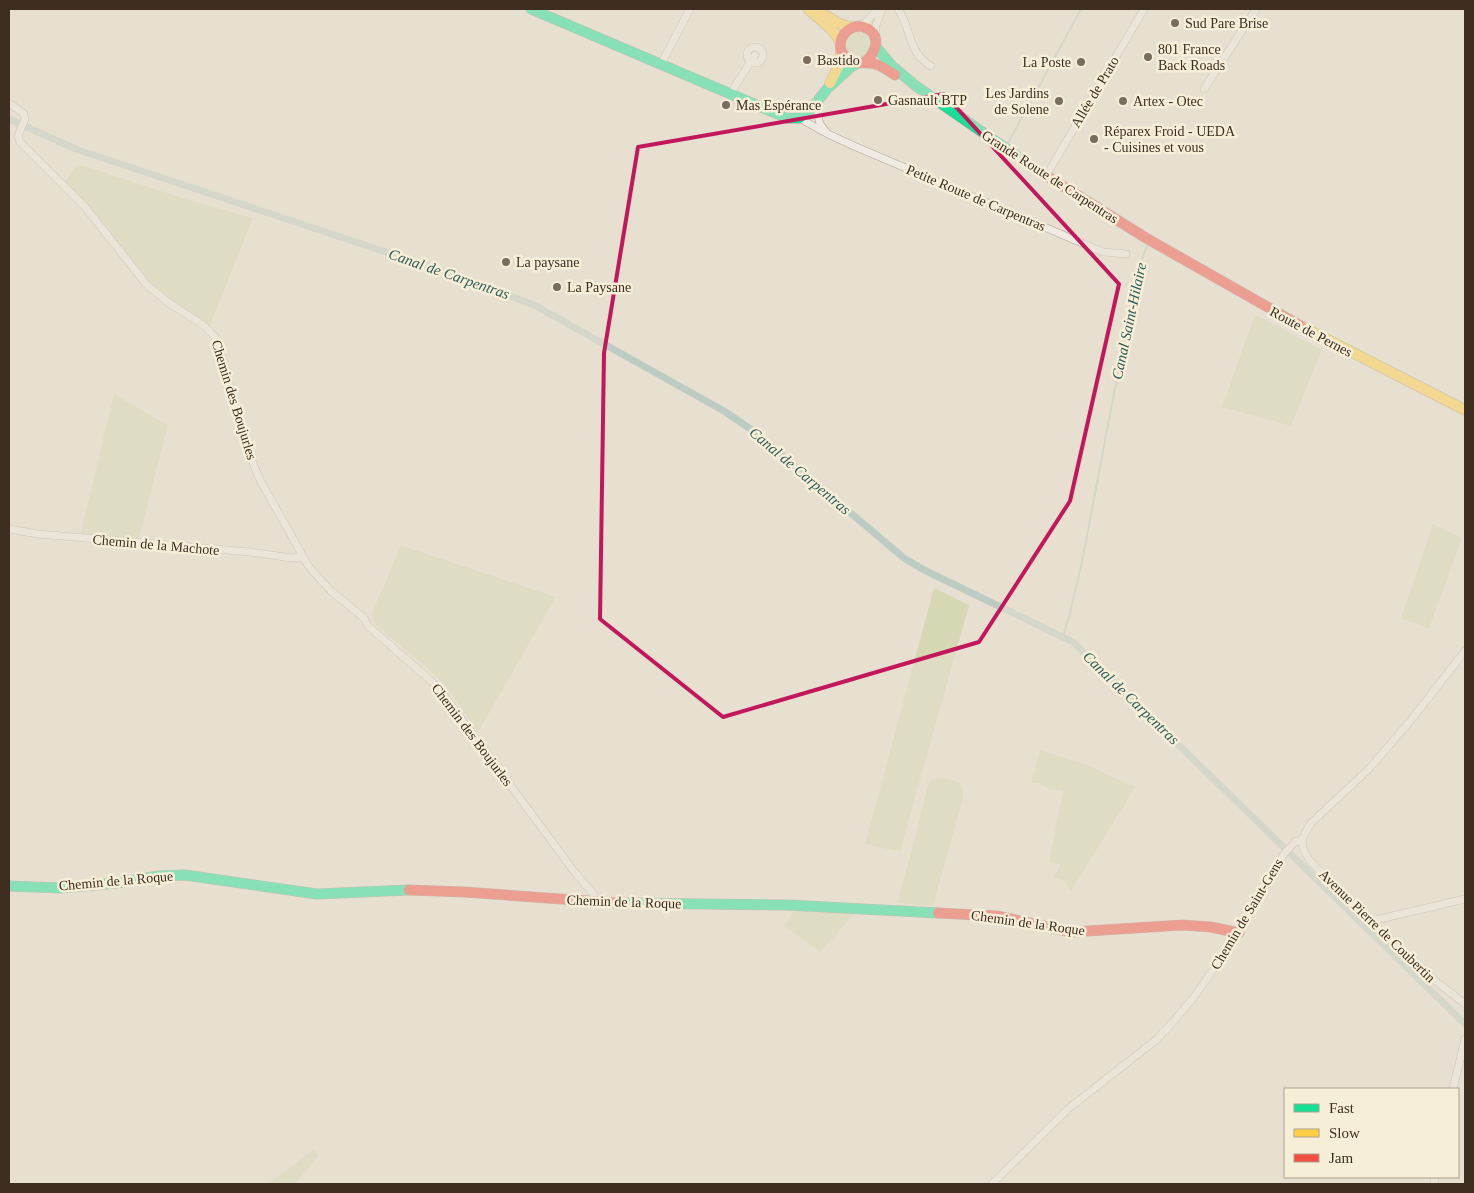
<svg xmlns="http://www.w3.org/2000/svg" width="1474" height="1193" viewBox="0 0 1474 1193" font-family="'Times New Roman',serif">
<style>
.green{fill:#d6d7b3}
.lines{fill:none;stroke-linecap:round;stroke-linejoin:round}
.stream{stroke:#bcccc2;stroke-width:2}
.canal{stroke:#bcccc2;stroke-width:7}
.street-casing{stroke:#ada599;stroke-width:8}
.fast-casing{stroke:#9c958a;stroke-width:11}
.slow-casing{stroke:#9c958a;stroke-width:11}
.jam-casing{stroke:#9c958a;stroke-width:11}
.street{stroke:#efebe3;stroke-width:7}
.fast{stroke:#16e098;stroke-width:10}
.slow{stroke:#ffcf43;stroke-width:10}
.jam{stroke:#f24e42;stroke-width:10}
.marked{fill:none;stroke:#c2185b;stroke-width:4;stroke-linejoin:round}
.poi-dot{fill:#786c5e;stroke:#f7eed8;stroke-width:2}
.labels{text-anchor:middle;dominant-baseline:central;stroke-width:5;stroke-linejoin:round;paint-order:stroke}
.poi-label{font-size:14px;fill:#3d2e20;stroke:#f7eed8;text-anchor:start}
.street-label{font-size:14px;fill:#3d2e20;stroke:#f7eed8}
.water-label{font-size:15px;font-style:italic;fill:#2f5d5a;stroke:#f7eed8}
</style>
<rect width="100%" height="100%" fill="#e7e0d1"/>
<g class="green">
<circle cx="858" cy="45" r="13"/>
<polygon points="78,164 189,200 253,218 210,326 172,301 152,286 64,182"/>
<polygon points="1255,314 1322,350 1291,426 1222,407"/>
<polygon points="114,394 168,425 139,538 80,535"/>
<polygon points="1433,524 1462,538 1429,629 1401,618"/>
<polygon points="401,545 556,597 478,732 446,687 426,667 375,625 371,615"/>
<polygon points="934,588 969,605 900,852 865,844"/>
<polygon points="1040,750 1087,765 1126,783 1136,786 1071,891 1063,880 1053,878 1061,865 1049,862 1063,790 1049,790 1039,783 1031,783"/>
<polygon points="943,778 959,782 963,787 963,798 933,906 897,903 914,842 928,785 933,779"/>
<polygon points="800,909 854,914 820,952 784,926 794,910"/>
<polygon points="313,1150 319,1155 295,1184 268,1184"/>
</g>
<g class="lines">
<g class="stream">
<polyline points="1007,145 1081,9"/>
<polyline points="1063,636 1069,617 1082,562 1137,272 1148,243"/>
</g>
<polyline class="canal" points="9,119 78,150 470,280 536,306 724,411 752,430 904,558 924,570 1073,642 1465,1024"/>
<g class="street-casing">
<g id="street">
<path d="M898 9C912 29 907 52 931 66"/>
<polyline points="859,25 865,23 878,9"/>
<polyline points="875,36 876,25 882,9"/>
<circle cx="755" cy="55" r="8"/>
<polyline points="661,64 690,9"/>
<polyline points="1204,89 1256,9"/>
<polyline points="730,94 755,55"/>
<polyline points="9,103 24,114 25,119 18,136 20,142 85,207 147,285 169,303 203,325 215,337 224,362 243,439 260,480 309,567 331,591 364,618 368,626 428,678 440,690 573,870 601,903"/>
<polyline points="815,104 820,124 826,132"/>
<polyline points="799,118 828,134 854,146 1103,252 1126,254"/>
<polyline points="1046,176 1144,9"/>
<polyline points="9,529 38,534 250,552 292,558 303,557"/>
<polyline points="1302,839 1303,849 1310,861 1420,969 1465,1004"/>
<polyline points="1371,921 1465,899"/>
<polyline points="1453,1089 1465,1039"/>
<polyline points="992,1184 1068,1109 1156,1040 1174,1021 1194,997 1239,933 1283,855 1295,842 1302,839 1311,823 1370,768 1411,720 1465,651"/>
<polyline points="1434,1184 1435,1177"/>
</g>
</g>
<g class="fast-casing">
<g id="fast">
<polyline points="531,9 787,118 799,118 809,112 827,89 851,67 858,63"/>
<polyline points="877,48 892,66 916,86 1037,170"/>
<polyline points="9,886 61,888 116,883 159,876 185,875 317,894 409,890"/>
<polyline points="617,903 788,905 938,913"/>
</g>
</g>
<g class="slow-casing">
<g id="slow">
<polyline points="808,9 832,30 840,41"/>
<polyline points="822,13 838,23 850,27"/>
<polyline points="830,83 839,65 841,53"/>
<polyline points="1301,326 1465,410"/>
</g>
</g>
<g class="jam-casing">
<g id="jam">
<path d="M865 62C876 53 882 35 866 28 848 20 832 43 845 57 853 66 864 61 875 64 882 66 889 71 895 75"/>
<polyline points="1037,170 1146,238 1301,326"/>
<polyline points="409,890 464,892 617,903"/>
<polyline points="938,913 997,916 1072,932 1182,925 1211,927 1239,933"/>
</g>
</g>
<use href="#street" class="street"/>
<use href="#fast" class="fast"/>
<use href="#slow" class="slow"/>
<use href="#jam" class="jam"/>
</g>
<path d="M0 0H1474V1193H0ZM944 94 1119 284 1070 501 979 642 723 717 600 619 604 353 638 147Z" fill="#e7e0d1" fill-opacity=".55" fill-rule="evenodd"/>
<path class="marked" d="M944 94 1119 284 1070 501 979 642 723 717 600 619 604 353 638 147Z"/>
<g class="poi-dot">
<circle cx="1175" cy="23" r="5"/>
<circle cx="1148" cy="57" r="5"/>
<circle cx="807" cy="60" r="5"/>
<circle cx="1081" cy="62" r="5"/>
<circle cx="878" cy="100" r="5"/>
<circle cx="1059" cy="101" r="5"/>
<circle cx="1123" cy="101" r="5"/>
<circle cx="726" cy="105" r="5"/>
<circle cx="1094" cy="139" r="5"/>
<circle cx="506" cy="262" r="5"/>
<circle cx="557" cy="287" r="5"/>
</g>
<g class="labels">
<g class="poi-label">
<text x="1185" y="23">Sud Pare Brise</text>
<text x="1158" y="49">801 France<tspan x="1158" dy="16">Back Roads</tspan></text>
<text x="817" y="60">Bastido</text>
<text x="1071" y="62" text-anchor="end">La Poste</text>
<text x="1049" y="93" text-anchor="end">Les Jardins<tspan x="1049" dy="16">de Solene</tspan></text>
<text x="888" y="100">Gasnault BTP</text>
<text x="1133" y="101">Artex - Otec</text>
<text x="736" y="105">Mas Espérance</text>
<text x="1104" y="131">Réparex Froid - UEDA<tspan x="1104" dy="16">- Cuisines et vous</tspan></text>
<text x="516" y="262">La paysane</text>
<text x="567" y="287">La Paysane</text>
</g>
<g class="street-label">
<text transform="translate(1095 92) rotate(-59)">Allée de Prato</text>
<text transform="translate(1050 177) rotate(33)">Grande Route de Carpentras</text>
<text transform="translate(976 198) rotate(23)">Petite Route de Carpentras</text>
<text transform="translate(1311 332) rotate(28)">Route de Pernes</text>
<text transform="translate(234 400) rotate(73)">Chemin des Boujurles</text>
<text transform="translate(156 545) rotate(5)">Chemin de la Machote</text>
<text transform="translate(472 735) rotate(53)">Chemin des Boujurles</text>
<text transform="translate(116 881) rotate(-5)">Chemin de la Roque</text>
<text transform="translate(624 902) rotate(2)">Chemin de la Roque</text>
<text transform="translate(1247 914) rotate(-59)">Chemin de Saint-Gens</text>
<text transform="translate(1028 923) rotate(8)">Chemin de la Roque</text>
<text transform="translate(1377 926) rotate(44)">Avenue Pierre de Coubertin</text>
</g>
<g class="water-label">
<text transform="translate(449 274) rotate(19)">Canal de Carpentras</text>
<text transform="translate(1129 321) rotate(-78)">Canal Saint-Hilaire</text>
<text transform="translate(800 471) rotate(40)">Canal de Carpentras</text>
<text transform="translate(1131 698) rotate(44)">Canal de Carpentras</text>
</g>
</g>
<rect width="1474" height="1193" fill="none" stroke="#3d2e20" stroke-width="20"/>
<rect x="1284" y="1088" width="175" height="90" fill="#f7eed8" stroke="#ada18e"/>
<rect x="1294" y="1104" width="25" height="8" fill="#16e098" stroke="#ada18e"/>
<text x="1329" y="1113" font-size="15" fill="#3d2e20">Fast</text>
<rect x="1294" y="1129" width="25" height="8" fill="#ffcf43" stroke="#ada18e"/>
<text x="1329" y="1138" font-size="15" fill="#3d2e20">Slow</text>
<rect x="1294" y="1154" width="25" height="8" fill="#f24e42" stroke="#ada18e"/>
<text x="1329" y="1163" font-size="15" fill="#3d2e20">Jam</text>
</svg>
